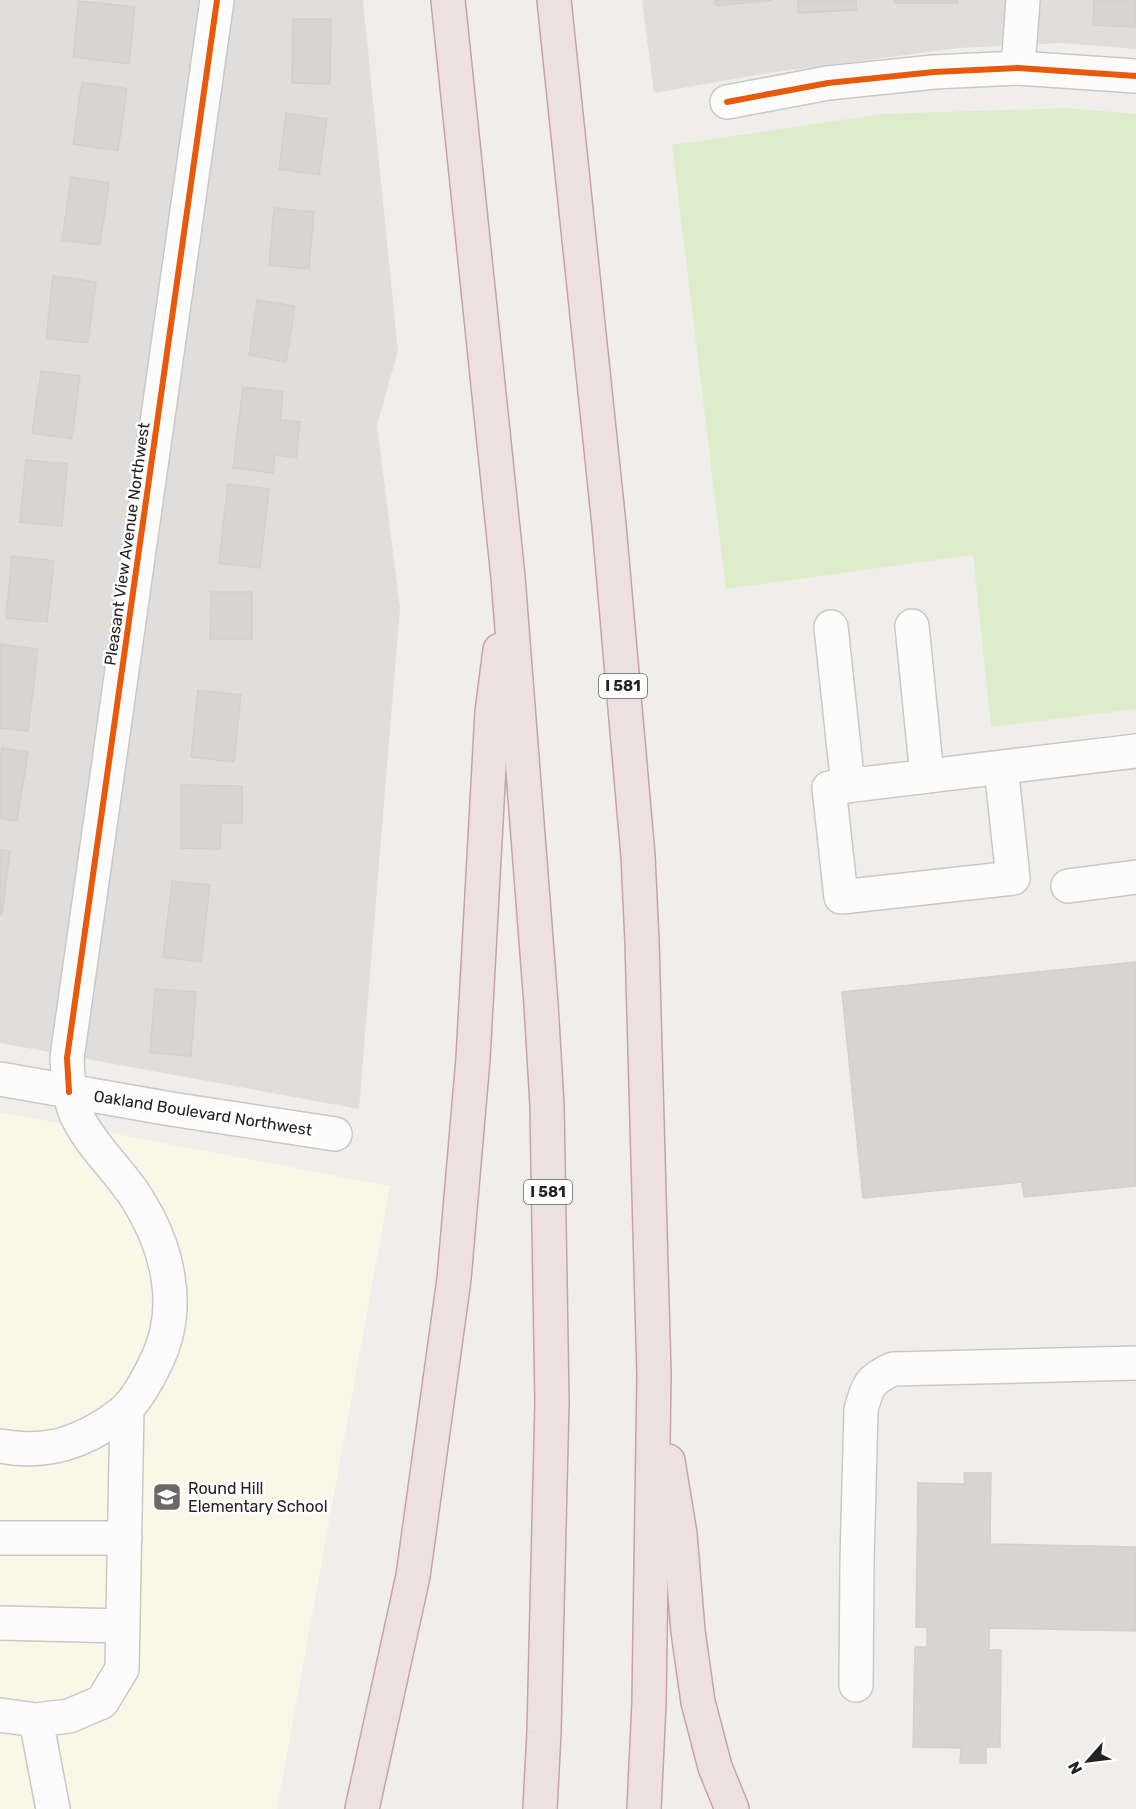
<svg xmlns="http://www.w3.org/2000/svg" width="1136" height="1809" viewBox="0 0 1136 1809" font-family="Rubik,sans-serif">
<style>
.residential{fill:#dfdedc}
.education{fill:#f8f7e8}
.grass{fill:#ddeccb}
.building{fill:#d7d4d2;stroke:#d3d0cc;stroke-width:1.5}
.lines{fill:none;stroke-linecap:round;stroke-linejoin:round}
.minor-casing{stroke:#c9c8c7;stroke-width:36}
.highway-casing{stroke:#c5a2ac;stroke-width:36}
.minor{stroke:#fdfcfc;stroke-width:33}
.highway{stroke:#ece0e2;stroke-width:33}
.cycleway-casing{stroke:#fff;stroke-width:10}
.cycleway{stroke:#e8590c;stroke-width:6}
.labels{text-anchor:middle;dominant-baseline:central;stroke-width:5;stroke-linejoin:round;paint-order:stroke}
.shield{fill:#fff;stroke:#646464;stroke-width:1.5}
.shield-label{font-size:15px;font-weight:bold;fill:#222}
.street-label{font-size:16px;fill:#222;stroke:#fff}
.poi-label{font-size:16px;fill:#222;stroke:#fff;text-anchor:start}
</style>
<rect width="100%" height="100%" fill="#f0eeeb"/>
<g class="residential">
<polygon points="0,0 363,0 398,351 377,425 400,608 359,1109 0,1043"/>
<polygon points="642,0 1136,0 1136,49 1061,43 959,48 768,73 654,93"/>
</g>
<polygon class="education" points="0,1112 390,1186 277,1809 0,1809"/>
<polygon class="grass" points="1066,108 1136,114 1136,709 991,727 973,555 726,589 672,145 882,114"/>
<g class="building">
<polygon points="715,0 772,0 716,6"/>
<polygon points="798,0 856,0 857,10 798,13"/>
<rect x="894" y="0" width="64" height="3"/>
<polygon points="1094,0 1136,0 1136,27 1093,25"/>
<polygon points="79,1 135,7 129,64 73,57"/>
<polygon points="293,19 331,19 330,84 292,83"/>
<polygon points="82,82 127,89 118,151 73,144"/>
<polygon points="286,113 327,119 319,175 279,169"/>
<polygon points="71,177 109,183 100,245 62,240"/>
<polygon points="274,208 314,212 309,269 269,265"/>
<polygon points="53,276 96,282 88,343 46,338"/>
<polygon points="257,300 295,306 286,362 249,355"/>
<polygon points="41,371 80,376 72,439 32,433"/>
<polygon points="243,387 283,392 280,420 300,422 296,458 275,455 273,473 233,468"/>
<polygon points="26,460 67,464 62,526 20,522"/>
<polygon points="228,484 269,489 260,568 219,563"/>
<polygon points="12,556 54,561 47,622 6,618"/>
<polygon points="211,592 252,592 252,639 210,639"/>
<polygon points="0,644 38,649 28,731 0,728"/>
<polygon points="198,690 241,695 234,762 191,757"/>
<polygon points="2,748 28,752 17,821 0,818 0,760"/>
<polygon points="181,785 242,786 242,823 221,823 220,849 181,848"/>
<polygon points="0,850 10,851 2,915 0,915"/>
<polygon points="172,881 210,885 201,962 163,957"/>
<polygon points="1136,962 1136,1186 1024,1197 1022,1182 863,1198 842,992"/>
<polygon points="155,989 196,992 191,1056 150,1053"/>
<polygon points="964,1473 991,1473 990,1544 1136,1547 1136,1631 989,1628 989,1650 1001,1650 1000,1747 986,1747 986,1763 960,1763 961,1748 913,1747 915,1647 927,1647 927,1627 916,1627 918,1483 965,1484"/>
</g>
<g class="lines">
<g class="minor-casing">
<g id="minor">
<polyline points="1018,68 1023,0"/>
<polyline points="727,102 828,83 934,72 1018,68 1136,76"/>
<polyline points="912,626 927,776"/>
<polyline points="831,627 848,786"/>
<polyline points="1001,767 1013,878 841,897 829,788 1136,751"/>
<polyline points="1068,886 1136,877"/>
<polyline points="0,1079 171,1109 335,1134"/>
<path d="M0 1446C47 1455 85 1442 122 1413 137 1401 149 1377 157 1360 183 1306 167 1245 136 1197 119 1170 94 1149 79 1120 69 1102 68 1079 67 1058L217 0"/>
<polyline points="0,1538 125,1538"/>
<polyline points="0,1623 123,1626"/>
<path d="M856 1685 857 1561 861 1410C867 1386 870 1379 893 1369L1136 1363"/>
<polyline points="0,1715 36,1720 69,1716 102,1702 122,1669 127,1409"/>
<polyline points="36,1720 53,1809"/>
</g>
</g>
<g class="highway-casing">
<g id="highway">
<polyline points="448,0 508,577 541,1004 547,1105 552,1402 544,1732 540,1809"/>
<polyline points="554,0 609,525 638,856 642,941 654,1375 649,1703 644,1809"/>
<polyline points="668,1461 680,1534 688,1631 698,1702 715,1767 732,1809"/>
<polyline points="362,1809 413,1576 454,1279 473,1059 492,712 500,650"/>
</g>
</g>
<use href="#minor" class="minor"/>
<use href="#highway" class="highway"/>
<g class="cycleway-casing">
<g id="cycleway">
<polyline points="727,102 828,83 934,72 1018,68 1136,76"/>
<polyline points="69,1092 67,1058 217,0"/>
</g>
</g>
<use href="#cycleway" class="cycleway"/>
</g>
<defs>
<g id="school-square" transform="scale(1.5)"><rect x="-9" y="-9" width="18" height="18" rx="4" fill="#6a6968" stroke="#fff"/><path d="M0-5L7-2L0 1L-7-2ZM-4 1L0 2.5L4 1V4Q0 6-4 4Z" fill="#fff"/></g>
</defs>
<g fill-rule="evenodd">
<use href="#school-square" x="167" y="1497"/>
</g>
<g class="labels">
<g class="shield">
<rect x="599" y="674" width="48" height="24" rx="4.5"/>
<rect x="524" y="1180" width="48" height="24" rx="4.5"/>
</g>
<g class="shield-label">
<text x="623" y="686">I 581</text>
<text x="548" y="1192">I 581</text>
</g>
<g class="street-label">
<text transform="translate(127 544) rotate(-82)">Pleasant View Avenue Northwest</text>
<text transform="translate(203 1113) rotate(9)">Oakland Boulevard Northwest</text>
</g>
<g class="poi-label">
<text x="188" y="1488">Round Hill<tspan x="188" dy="18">Elementary School</tspan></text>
</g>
</g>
<g transform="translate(1088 1761) rotate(242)" stroke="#ffffff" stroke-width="4.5" paint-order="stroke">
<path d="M0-4.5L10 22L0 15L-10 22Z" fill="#222222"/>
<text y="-9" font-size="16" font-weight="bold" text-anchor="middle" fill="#222222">N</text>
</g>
</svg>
